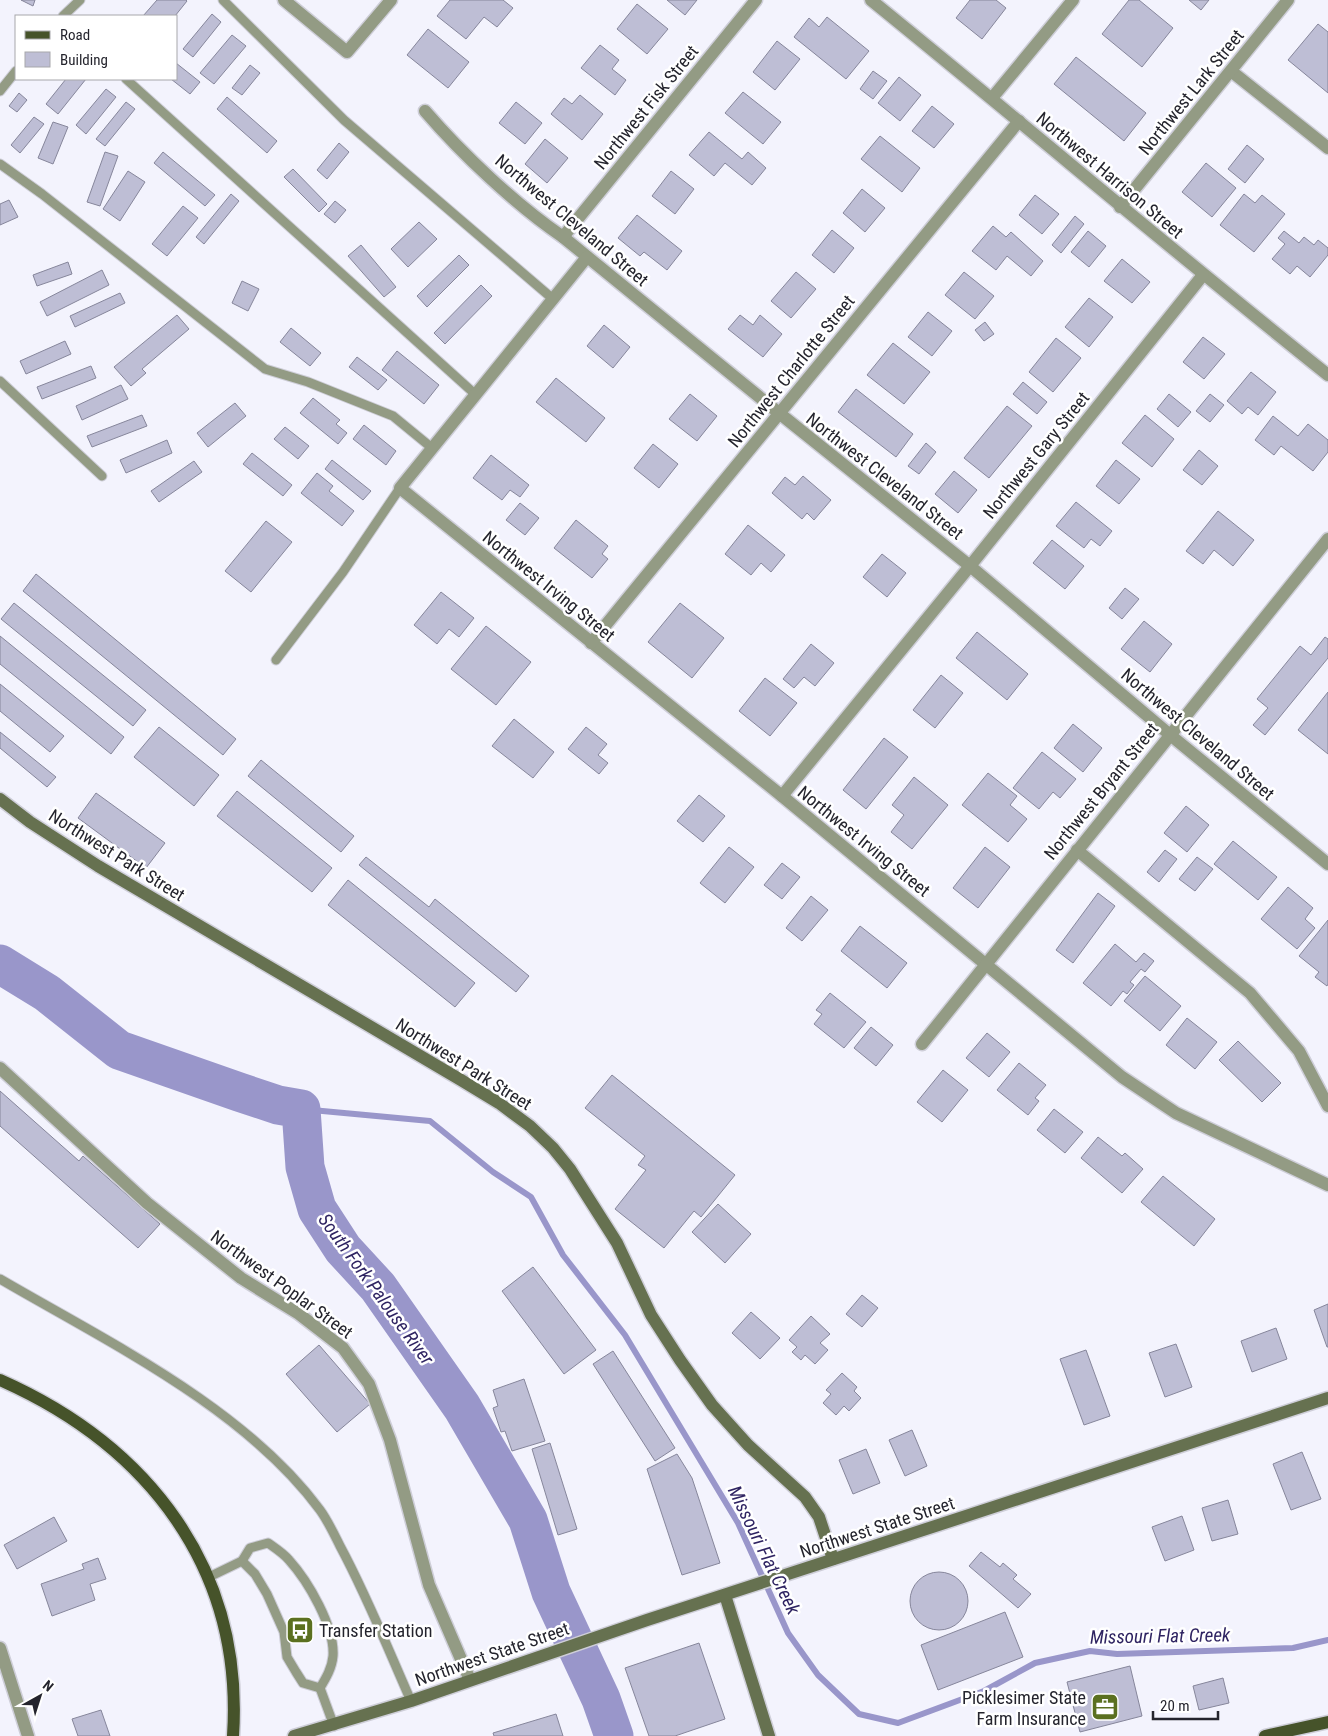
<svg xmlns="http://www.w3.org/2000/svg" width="1328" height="1736" viewBox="0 0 1328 1736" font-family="'Roboto Condensed',sans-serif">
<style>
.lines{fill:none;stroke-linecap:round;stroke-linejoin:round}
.stream{stroke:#9996ca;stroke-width:6}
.river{stroke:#9996ca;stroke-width:39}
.building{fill:#bebed5;stroke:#86869b}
.lane-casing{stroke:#ceced8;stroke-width:11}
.street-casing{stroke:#ceced8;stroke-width:15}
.secondary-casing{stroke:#ceced8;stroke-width:15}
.primary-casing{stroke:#ceced8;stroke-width:15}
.lane{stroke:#939b84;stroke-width:9}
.street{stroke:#939b84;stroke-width:12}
.secondary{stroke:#667150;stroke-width:12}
.primary{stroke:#46532a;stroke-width:12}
.labels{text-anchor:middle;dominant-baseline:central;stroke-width:5;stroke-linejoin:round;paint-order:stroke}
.street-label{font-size:18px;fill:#24242d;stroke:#fff}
.poi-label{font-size:18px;fill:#24242d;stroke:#fff;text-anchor:start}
.water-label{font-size:19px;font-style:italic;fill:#2f2462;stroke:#fff}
</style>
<rect width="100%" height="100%" fill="#f3f3fd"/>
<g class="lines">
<polyline class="stream" points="301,1109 430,1121 493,1172 531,1197 563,1255 625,1335 738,1523 788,1633 818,1675 859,1714 898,1723 984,1691 1035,1663 1090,1651 1117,1654 1293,1648 1328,1640"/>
<polyline class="river" points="0,964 47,993 119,1050 239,1092 278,1105 301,1109 305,1167 317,1209 343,1249 378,1287 462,1407 528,1520 551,1592 601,1699 614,1736"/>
</g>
<g class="building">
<polygon points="21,0 35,0 33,6"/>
<polygon points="157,0 186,0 187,1 175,16 143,16"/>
<polygon points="450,0 503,0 513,8 497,27 484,17 466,39 437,16"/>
<polygon points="667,0 697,0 685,15"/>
<polygon points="970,0 996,0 1006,8 982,39 956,18"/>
<polygon points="1129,0 1139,0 1173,28 1142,67 1102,34"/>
<polygon points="1189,0 1209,0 1201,10"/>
<polygon points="637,4 668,29 647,54 617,29"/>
<polygon points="212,14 221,22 193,57 183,49"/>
<polygon points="827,17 869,51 846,79 794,37 809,18 819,27"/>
<polygon points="1318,24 1328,32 1328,93 1288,60"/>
<polygon points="428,29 469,62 448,88 407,55"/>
<polygon points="232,35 246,46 214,84 200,73"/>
<polygon points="777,41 800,59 775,90 753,72"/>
<polygon points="600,45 619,60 612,69 626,80 615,95 581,68"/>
<polygon points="1076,57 1146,113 1124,141 1054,84"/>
<polygon points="176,63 200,82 190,94 171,79 176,79"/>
<polygon points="250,65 260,73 242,95 232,88"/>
<polygon points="873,71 887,81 873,99 860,89"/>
<polygon points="899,77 921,95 900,121 878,103"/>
<polygon points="66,79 86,79 58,114 46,104"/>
<polygon points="106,89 116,97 86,134 76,125"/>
<polygon points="743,92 781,122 763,144 725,113"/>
<polygon points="19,93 27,100 17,112 9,106"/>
<polygon points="580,95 603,114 582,140 551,114 564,98 572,104"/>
<polygon points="227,97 277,141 267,153 217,109"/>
<polygon points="126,102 135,109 105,146 96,139"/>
<polygon points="516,102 542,123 525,144 499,123"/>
<polygon points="932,106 954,124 934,148 912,131"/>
<polygon points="34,117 44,124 20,153 11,145"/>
<polygon points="53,122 68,127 53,164 38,158"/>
<polygon points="709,132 742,159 748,152 766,168 752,185 725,163 714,176 689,155"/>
<polygon points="880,136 920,168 902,192 861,159"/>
<polygon points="545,139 568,158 547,183 525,164"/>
<polygon points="339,143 349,152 327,179 317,170"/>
<polygon points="1247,145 1264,159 1245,183 1228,169"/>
<polygon points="105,152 118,156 100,206 87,202"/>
<polygon points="163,152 215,195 205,206 154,163"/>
<polygon points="1206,163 1236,188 1212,217 1182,192"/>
<polygon points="293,169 327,204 319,212 284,177"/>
<polygon points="128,171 145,182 120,221 103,209"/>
<polygon points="671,171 694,189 675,214 652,196"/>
<polygon points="862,189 885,208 865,232 843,213"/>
<polygon points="231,194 239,201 204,244 196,237"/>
<polygon points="1244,194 1255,203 1262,195 1285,214 1254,252 1220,225"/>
<polygon points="1035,195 1059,214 1042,234 1019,215"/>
<polygon points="9,200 18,217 0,225 0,204"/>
<polygon points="335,201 346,210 335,223 324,214"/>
<polygon points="183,206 198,218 167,256 152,244"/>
<polygon points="637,215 682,251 667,270 644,252 640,256 618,238"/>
<polygon points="1075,216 1084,224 1061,253 1052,245"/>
<polygon points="419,222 437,239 408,267 391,249"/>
<polygon points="993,226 1006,237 1011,232 1043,261 1031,276 1007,256 996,270 972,251"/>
<polygon points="832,230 854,248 834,273 812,255"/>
<polygon points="1088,231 1106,246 1089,267 1071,252"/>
<polygon points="1284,231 1299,243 1304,237 1314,245 1318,240 1328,248 1328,255 1310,277 1297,266 1290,274 1272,259 1285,244 1278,238"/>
<polygon points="361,245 396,287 384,297 348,256"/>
<polygon points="459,255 469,265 427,307 417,296"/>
<polygon points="1122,259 1150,282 1132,303 1104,281"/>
<polygon points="68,262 72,274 37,286 33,275"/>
<polygon points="102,270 109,285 47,316 40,302"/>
<polygon points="796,272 816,289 791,318 771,301"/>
<polygon points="964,272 994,296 975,319 945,295"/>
<polygon points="242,281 259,289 248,311 232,303"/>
<polygon points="481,285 492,296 445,344 434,333"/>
<polygon points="120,293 125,303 75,327 70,316"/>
<polygon points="1089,298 1113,317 1089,347 1065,327"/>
<polygon points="928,312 952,331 932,356 908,337"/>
<polygon points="177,315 189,329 142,369 146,373 131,386 114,367"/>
<polygon points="740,315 753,325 760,315 782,334 763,357 728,329"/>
<polygon points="985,322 994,334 984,341 975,330"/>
<polygon points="604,325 630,347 613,368 587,346"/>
<polygon points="291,328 321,353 310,366 280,342"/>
<polygon points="1203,337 1225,354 1204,379 1183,362"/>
<polygon points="1056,338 1081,358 1053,392 1029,372"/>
<polygon points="65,341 71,354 26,374 20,361"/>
<polygon points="893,343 930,372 904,404 867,375"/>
<polygon points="397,351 439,385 424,404 382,370"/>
<polygon points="357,357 387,380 378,390 349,367"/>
<polygon points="91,366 96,378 42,399 37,387"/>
<polygon points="1251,372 1276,392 1258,415 1248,407 1242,414 1227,401"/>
<polygon points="556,378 605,418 586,442 536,402"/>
<polygon points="1023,382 1047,402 1037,414 1013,394"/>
<polygon points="121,385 128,399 82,420 76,406"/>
<polygon points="856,389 913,434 896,457 838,412"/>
<polygon points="690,394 717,416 697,441 669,419"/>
<polygon points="1169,394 1191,412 1178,427 1157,409"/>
<polygon points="1210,394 1224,405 1210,422 1196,411"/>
<polygon points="313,398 340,420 336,424 347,433 338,444 300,413"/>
<polygon points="235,403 246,416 208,447 197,433"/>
<polygon points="1007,406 1032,426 989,478 964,458"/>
<polygon points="142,415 147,426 92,447 87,436"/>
<polygon points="1145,415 1174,439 1152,467 1122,443"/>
<polygon points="1273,416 1298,436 1308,424 1328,440 1328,452 1313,471 1281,446 1274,455 1255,440"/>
<polygon points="364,425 396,451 386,465 353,439"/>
<polygon points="285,427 309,446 298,459 274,439"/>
<polygon points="167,440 172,453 126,473 120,460"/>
<polygon points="926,443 936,452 919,474 908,466"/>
<polygon points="653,444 678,464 659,488 634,468"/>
<polygon points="1199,450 1218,466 1202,485 1183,470"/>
<polygon points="252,453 292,485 283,496 243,464"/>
<polygon points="491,455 529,485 520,497 510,490 502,500 473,478"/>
<polygon points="332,460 371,491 363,500 325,469"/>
<polygon points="1116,460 1140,479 1119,504 1096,486"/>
<polygon points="194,461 202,472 159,502 151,491"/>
<polygon points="954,471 977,490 958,513 935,494"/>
<polygon points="317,473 333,486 329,491 354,511 342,526 301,493"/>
<polygon points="803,476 831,500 814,520 807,513 802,519 772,493 785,477 795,485"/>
<polygon points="1076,502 1112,531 1100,546 1091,539 1084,548 1056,526"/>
<polygon points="520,503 539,518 525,535 506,520"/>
<polygon points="1218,511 1254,540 1233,566 1214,550 1203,564 1186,551"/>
<polygon points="576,520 608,546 602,554 608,559 592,578 554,548"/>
<polygon points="266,521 292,542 251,592 225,571"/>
<polygon points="748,525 785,555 771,572 761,563 751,575 725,554"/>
<polygon points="1052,540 1084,566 1065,589 1033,563"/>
<polygon points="882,554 906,573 887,597 863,577"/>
<polygon points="36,574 236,739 223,755 23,591"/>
<polygon points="1125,588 1139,599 1122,619 1109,608"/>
<polygon points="441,592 474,618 459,637 449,629 437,644 414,625"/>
<polygon points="14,603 146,710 133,726 1,619"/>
<polygon points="680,603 724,638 692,678 648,642"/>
<polygon points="1144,621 1172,644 1150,672 1121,649"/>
<polygon points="486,626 531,662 496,705 451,669"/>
<polygon points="977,632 1028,674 1007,700 956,658"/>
<polygon points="0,636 124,737 111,754 0,664"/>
<polygon points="1325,637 1328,639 1328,658 1265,735 1253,725 1268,708 1257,699 1300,646 1311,655"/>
<polygon points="811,644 834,663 815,686 804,677 794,688 783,679"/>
<polygon points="941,675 963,693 935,728 913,710"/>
<polygon points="765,678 797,703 770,736 739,711"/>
<polygon points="0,684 64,736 50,752 0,711"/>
<polygon points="1328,692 1328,754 1298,730"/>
<polygon points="514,719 554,752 533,778 492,746"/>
<polygon points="1073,724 1102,748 1083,772 1054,748"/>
<polygon points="159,727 219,775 194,806 134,757"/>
<polygon points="586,727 607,744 598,755 608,763 599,774 568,749"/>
<polygon points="0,732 56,777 47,787 0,748"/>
<polygon points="884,738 908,757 866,809 843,790"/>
<polygon points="1042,752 1076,779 1060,798 1053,792 1039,809 1013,788"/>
<polygon points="261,760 354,836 341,852 248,776"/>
<polygon points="988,773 1017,796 1010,805 1027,819 1008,842 962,805"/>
<polygon points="914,777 948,805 912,849 891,832 904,815 892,805"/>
<polygon points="237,791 332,868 312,892 217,816"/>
<polygon points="96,793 165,843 146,868 78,818"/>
<polygon points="699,795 725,816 703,842 677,821"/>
<polygon points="1186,806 1209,825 1187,852 1164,833"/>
<polygon points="1233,841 1277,877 1258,900 1214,864"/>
<polygon points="729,847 754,867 725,903 700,883"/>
<polygon points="985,847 1010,867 978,908 953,888"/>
<polygon points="1165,850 1177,859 1159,882 1147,872"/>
<polygon points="366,857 429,907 435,899 529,976 516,992 359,865"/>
<polygon points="1197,857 1213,869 1195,891 1179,879"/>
<polygon points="782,863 800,877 782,899 764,885"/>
<polygon points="348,880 475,983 455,1007 328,905"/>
<polygon points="1288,887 1313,908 1305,919 1315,928 1297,949 1261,919"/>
<polygon points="1098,893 1115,906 1073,963 1056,950"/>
<polygon points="811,896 828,910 802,941 786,928"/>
<polygon points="1328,920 1328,984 1327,986 1315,977 1319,972 1299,956"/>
<polygon points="860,926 907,963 887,988 841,951"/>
<polygon points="1115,944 1136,962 1144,953 1154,961 1145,972 1141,969 1130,982 1134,985 1127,994 1123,991 1111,1006 1083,983"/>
<polygon points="1145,976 1181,1006 1160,1031 1124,1001"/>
<polygon points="830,993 866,1022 844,1048 814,1024 822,1014 816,1010"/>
<polygon points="1187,1018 1217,1042 1195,1069 1166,1045"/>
<polygon points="871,1027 893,1045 876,1066 854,1048"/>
<polygon points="987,1033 1010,1052 989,1077 966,1058"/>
<polygon points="1238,1041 1281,1083 1262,1102 1219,1060"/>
<polygon points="1019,1063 1046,1085 1035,1098 1039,1101 1028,1115 997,1090"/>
<polygon points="943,1070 968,1090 942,1122 917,1102"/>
<polygon points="612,1075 735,1175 701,1217 694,1211 664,1248 615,1209 646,1170 638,1165 645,1156 585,1108"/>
<polygon points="0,1091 79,1161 83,1156 160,1224 138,1248 0,1126"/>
<polygon points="1054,1109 1083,1132 1065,1153 1037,1130"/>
<polygon points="1098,1137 1122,1156 1125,1153 1143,1169 1122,1193 1081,1158"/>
<polygon points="1163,1176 1215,1219 1194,1246 1141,1202"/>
<polygon points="718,1204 751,1234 725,1263 692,1232"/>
<polygon points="533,1267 596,1350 564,1374 502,1291"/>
<polygon points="862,1295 878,1308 862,1327 846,1314"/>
<polygon points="1328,1304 1328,1347 1327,1347 1314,1310"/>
<polygon points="751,1312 780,1338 760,1359 732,1333"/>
<polygon points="811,1316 830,1334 820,1343 828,1350 815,1364 805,1355 801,1360 792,1352 797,1347 789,1340"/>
<polygon points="1276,1328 1287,1359 1252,1372 1241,1341"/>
<polygon points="1176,1344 1192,1387 1165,1397 1149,1353"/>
<polygon points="319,1345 370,1404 337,1432 286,1374"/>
<polygon points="1086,1350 1110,1416 1084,1425 1060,1359"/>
<polygon points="613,1351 675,1448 655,1461 593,1364"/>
<polygon points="842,1373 857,1387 854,1391 861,1398 849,1411 844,1406 836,1415 823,1403 831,1394 826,1390"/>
<polygon points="524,1379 545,1441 512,1451 505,1431 501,1432 493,1408 498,1406 493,1390"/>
<polygon points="912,1430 927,1466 905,1476 889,1440"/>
<polygon points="550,1443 577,1529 558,1535 532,1449"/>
<polygon points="866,1449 880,1483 853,1494 839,1460"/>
<polygon points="1302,1452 1321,1499 1291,1510 1273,1464"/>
<polygon points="677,1454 692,1478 720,1563 682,1575 647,1469"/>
<polygon points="1228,1500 1238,1534 1212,1541 1202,1508"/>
<polygon points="1182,1516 1194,1550 1165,1561 1152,1527"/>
<polygon points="54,1517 67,1541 17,1569 4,1545"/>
<polygon points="981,1552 1000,1567 1003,1563 1017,1575 1013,1579 1031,1594 1018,1608 969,1566"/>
<polygon points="98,1558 106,1579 90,1584 95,1600 52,1616 41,1584 84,1569 82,1564"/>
<circle cx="939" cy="1601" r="29"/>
<polygon points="1005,1612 1023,1657 938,1690 921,1645"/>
<polygon points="699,1643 725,1719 675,1736 649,1736 625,1668"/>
<polygon points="1130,1666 1142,1716 1080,1732 1067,1682"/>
<polygon points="1223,1678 1229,1703 1199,1710 1193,1686"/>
<polygon points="101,1710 110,1736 78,1736 72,1719"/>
<polygon points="556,1714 563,1736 494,1736 493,1733"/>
</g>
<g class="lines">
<g class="lane-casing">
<g id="lane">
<polyline points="223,0 344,120 553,299"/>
<polyline points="63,16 80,0"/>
<polyline points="126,79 476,395"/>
<polyline points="0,91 16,71"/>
<polyline points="0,164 42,194 265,369 308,382 393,416 432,448"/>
<polyline points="0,381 102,476"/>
<polyline points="276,660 343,572 400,488"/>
<path d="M0 1279C108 1342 245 1408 320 1510 328 1521 334 1534 340 1546 367 1596 388 1649 411 1701"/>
<polyline points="242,1561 255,1574 267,1594 284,1632 287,1657 296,1672 303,1683 320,1688"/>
<path d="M209 1577 242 1561 250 1548 268 1543C275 1548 283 1553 289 1560 308 1581 335 1627 333 1656 332 1668 326 1678 320 1688L334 1726"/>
</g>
</g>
<g class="street-casing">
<g id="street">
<polyline points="284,0 347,52 391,0"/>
<path d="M871 0C1024 124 1174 252 1328 375"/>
<polyline points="1231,71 1328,148"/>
<polyline points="992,98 1073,0"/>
<path d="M425 111C462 154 516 205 563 237L779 413 970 566 1169 734 1328 864"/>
<polyline points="1120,207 1288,0"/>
<polyline points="563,237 756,0"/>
<polyline points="587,257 400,488 782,796 1122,1077 1176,1113 1328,1185"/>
<polyline points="591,643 1019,121"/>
<polyline points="782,796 970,566 1203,275"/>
<polyline points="1077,850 1250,993 1299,1051 1328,1106"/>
<polyline points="922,1044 1328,539"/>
<polyline points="0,1068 147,1203 241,1278 299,1314 343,1348 369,1384 390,1440 429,1585 470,1680"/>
<polyline points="0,1648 28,1736"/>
</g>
</g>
<g class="secondary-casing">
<g id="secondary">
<polyline points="0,799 30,822 98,866 461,1080 499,1103 530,1126 553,1148 570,1169 617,1243 651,1315 680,1360 712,1405 748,1445 805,1497 819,1517 833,1559"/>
<polyline points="725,1595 769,1736"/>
<polyline points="294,1736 411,1701 647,1620 1328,1398"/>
</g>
</g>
<g class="primary-casing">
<g id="primary">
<path d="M0 1380C149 1446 244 1569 233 1736"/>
<polyline points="1265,1736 1328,1722"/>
</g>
</g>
<use href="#lane" class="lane"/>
<use href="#street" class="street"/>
<use href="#secondary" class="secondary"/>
<use href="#primary" class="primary"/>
</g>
<defs>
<g id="bus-square" transform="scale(1.4375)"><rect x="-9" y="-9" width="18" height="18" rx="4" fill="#5b7020" stroke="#fff"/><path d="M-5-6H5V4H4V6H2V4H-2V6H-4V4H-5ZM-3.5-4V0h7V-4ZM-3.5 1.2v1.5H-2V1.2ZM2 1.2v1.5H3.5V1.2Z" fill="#fff"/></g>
<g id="office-square" transform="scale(1.4375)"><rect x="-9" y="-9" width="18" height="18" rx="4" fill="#5b7020" stroke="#fff"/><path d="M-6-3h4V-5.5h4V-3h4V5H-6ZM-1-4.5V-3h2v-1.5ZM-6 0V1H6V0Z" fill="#fff"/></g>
</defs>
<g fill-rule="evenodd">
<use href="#bus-square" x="300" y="1630"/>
<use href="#office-square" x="1105" y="1707"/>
</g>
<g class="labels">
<g class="street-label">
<text transform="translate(1191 92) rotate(-51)">Northwest Lark Street</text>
<text transform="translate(646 107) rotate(-51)">Northwest Fisk Street</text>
<text transform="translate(1110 175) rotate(40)">Northwest Harrison Street</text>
<text transform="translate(572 220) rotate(40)">Northwest Cleveland Street</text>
<text transform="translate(791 371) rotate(-51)">Northwest Charlotte Street</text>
<text transform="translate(1036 455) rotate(-51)">Northwest Gary Street</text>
<text transform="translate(885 476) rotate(38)">Northwest Cleveland Street</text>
<text transform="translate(549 586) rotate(39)">Northwest Irving Street</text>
<text transform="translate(1198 734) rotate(40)">Northwest Cleveland Street</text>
<text transform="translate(1101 791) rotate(-51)">Northwest Bryant Street</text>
<text transform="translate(864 841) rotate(39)">Northwest Irving Street</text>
<text transform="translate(117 855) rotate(32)">Northwest Park Street</text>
<text transform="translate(464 1064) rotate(32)">Northwest Park Street</text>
<text transform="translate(282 1284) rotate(36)">Northwest Poplar Street</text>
<text transform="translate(877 1527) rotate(-18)">Northwest State Street</text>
<text transform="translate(492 1654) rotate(-19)">Northwest State Street</text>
</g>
<g class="poi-label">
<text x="319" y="1630">Transfer Station</text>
<text x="1086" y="1697" text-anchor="end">Picklesimer State<tspan x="1086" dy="21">Farm Insurance</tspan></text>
</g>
<g class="water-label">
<text transform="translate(376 1289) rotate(54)">South Fork Palouse River</text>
<text transform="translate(764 1550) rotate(64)">Missouri Flat Creek</text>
<text transform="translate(1160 1636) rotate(-1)">Missouri Flat Creek</text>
</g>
</g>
<rect x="15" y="15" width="162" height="65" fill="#ffffff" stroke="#a7a7ab"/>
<rect x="25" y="31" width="25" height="8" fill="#46532a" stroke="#a7a7ab"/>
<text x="60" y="40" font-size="15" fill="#24242d">Road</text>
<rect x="25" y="52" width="25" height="15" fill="#bebed5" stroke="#a7a7ab"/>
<text x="60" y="65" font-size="15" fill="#24242d">Building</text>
<g transform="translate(40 1696) rotate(39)" stroke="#ffffff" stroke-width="4" paint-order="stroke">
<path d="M0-4L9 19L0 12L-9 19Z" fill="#24242d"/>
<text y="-8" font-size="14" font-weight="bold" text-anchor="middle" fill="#24242d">N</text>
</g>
<path d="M1153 1711v8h65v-8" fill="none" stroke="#24242d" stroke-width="2.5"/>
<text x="1160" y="1711" font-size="15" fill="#24242d" stroke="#ffffff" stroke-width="4" paint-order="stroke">20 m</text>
</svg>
